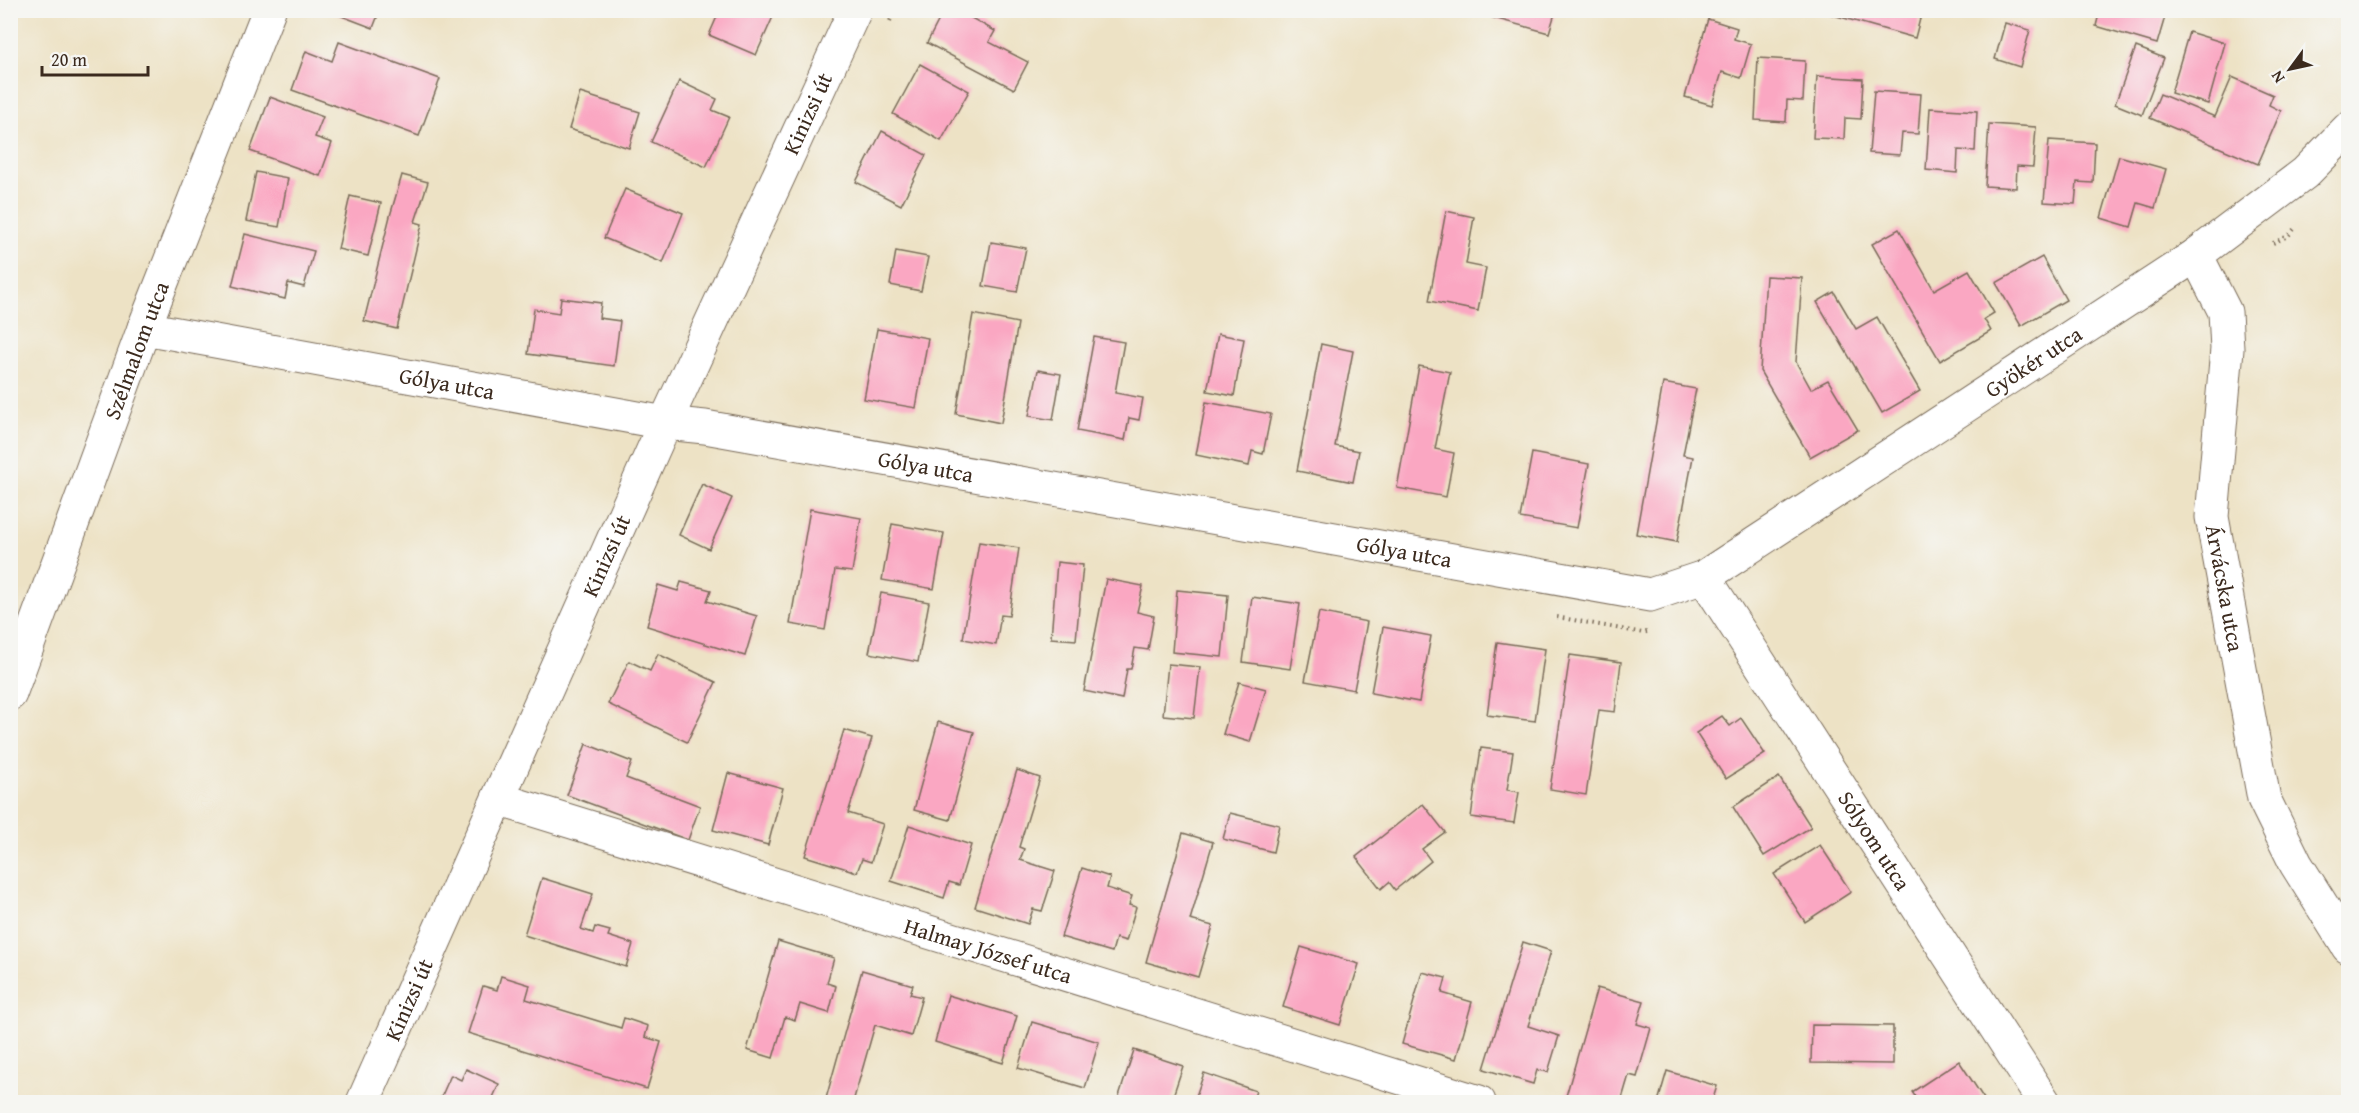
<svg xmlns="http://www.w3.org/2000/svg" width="2359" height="1113" font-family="'Gentium Book Plus',serif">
  <rect width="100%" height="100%" fill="#f6f6f2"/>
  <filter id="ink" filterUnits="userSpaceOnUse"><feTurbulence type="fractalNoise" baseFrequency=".0167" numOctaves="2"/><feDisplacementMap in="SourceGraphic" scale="12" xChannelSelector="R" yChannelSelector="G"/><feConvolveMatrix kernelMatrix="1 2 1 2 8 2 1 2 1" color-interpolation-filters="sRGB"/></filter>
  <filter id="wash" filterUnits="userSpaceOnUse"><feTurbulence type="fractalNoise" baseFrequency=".008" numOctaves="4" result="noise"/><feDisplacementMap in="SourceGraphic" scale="24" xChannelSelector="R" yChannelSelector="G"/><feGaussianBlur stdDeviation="1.35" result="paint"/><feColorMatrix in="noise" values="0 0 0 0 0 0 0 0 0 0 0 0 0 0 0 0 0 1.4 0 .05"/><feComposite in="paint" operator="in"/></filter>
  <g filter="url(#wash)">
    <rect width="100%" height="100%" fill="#ede2c5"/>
    <g id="blocks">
      <!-- building -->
      <g fill="#faa7c2">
        <polygon points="326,10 380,10 373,28"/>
        <polygon points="720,10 776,10 756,55 709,35"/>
        <polygon points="944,10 957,10 995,31 989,42 1028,62 1014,89 927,43"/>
        <polygon points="1492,10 1556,10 1549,33 1490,17"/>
        <polygon points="1905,10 1921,15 1915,38 1819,11"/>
        <polygon points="2100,10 2167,10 2157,44 2096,26"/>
        <polygon points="1708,19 1737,28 1734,39 1751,44 1741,78 1722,72 1712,105 1685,97"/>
        <polygon points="2005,23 2030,30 2020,67 1995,59"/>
        <polygon points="2189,32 2225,43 2208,104 2171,93"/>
        <polygon points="339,42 440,79 419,136 292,90 306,51 332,61"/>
        <polygon points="2136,47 2164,58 2142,115 2115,104"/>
        <polygon points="1758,58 1805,61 1803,101 1787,100 1786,122 1755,120"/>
        <polygon points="920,64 969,91 941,141 893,114"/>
        <polygon points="1817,76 1863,79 1861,119 1845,118 1844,139 1813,138"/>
        <polygon points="2232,77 2273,95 2269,105 2281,111 2258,164 2150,118 2160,94 2215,117"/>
        <polygon points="679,81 717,99 712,110 729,117 706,167 651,142"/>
        <polygon points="1874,91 1921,94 1918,134 1902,133 1900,155 1869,153"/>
        <polygon points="580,93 640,112 629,148 569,129"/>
        <polygon points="270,97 323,117 315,137 332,143 320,176 250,151"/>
        <polygon points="1930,108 1977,111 1975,151 1958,150 1957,173 1926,170"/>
        <polygon points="1989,124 2036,127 2033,167 2017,166 2016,188 1985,186"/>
        <polygon points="882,131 926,155 901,205 856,182"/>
        <polygon points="2049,140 2095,143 2093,183 2077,182 2075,204 2044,202"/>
        <polygon points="2119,156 2166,169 2155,208 2138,203 2131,227 2101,218"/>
        <polygon points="256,172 288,178 279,227 246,221"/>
        <polygon points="402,175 428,182 415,222 422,224 397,329 364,321 390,216"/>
        <polygon points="625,189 683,213 663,263 604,238"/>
        <polygon points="350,196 381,203 368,256 338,249"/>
        <polygon points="1446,211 1474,217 1466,264 1486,268 1478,311 1429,301"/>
        <polygon points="1899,229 1934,290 1969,270 1994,313 1984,319 1991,331 1940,361 1872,244"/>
        <polygon points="245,234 314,251 304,287 288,283 285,299 232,286"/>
        <polygon points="991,242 1026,248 1017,292 983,286"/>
        <polygon points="896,251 928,257 921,291 890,285"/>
        <polygon points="2042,257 2066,300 2021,326 1996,283"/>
        <polygon points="1766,276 1802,278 1796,362 1811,389 1828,380 1858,430 1810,457 1760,371"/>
        <polygon points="1834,292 1856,329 1877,317 1920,391 1882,413 1817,302"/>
        <polygon points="561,298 601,303 599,318 620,321 614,366 528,354 534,309 559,313"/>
        <polygon points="973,314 1018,323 1001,423 956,414"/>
        <polygon points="877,329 928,338 916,408 864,399"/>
        <polygon points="1218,334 1244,339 1234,396 1207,391"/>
        <polygon points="1094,337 1124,342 1115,393 1143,398 1139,420 1129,418 1125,440 1077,431"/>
        <polygon points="1321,344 1353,351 1335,446 1359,451 1353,482 1297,471"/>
        <polygon points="1419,366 1450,372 1435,449 1454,453 1446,497 1397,488"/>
        <polygon points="1038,370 1061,374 1053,420 1029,416"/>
        <polygon points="1663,383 1696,389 1683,455 1693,457 1677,542 1636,534"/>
        <polygon points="1206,402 1271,414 1263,454 1252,451 1249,466 1196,455"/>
        <polygon points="1532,453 1589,464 1577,528 1520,518"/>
        <polygon points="702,484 732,498 709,549 679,535"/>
        <polygon points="810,509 861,518 852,572 835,570 825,630 790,624"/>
        <polygon points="892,524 944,533 934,589 882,580"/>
        <polygon points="979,542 1019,548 1009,616 1001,615 996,645 963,639"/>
        <polygon points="1057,562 1083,565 1076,640 1051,638"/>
        <polygon points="1106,579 1143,586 1137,612 1154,616 1148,650 1135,648 1131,669 1127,669 1122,699 1084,691"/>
        <polygon points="681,582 711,590 707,601 757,616 745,656 647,626 658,585 678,591"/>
        <polygon points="1177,590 1228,595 1222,657 1172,652"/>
        <polygon points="881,593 929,602 918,662 869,653"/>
        <polygon points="1252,597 1300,604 1290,669 1243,662"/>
        <polygon points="1319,612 1367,622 1354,690 1305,681"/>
        <polygon points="1383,627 1431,636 1419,702 1371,693"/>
        <polygon points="1497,642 1545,649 1535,721 1487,715"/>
        <polygon points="658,654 716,682 687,742 608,704 629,661 650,671"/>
        <polygon points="1570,655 1621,662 1615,712 1599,710 1586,795 1550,789"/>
        <polygon points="1168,664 1200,667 1194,718 1163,715"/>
        <polygon points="1239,682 1266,689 1250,742 1223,734"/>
        <polygon points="1722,716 1730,726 1741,718 1765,754 1726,779 1696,733"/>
        <polygon points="938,722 974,732 950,820 914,810"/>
        <polygon points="844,730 872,738 848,813 883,824 871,862 862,859 857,872 805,856"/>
        <polygon points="586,744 632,762 626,778 700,806 688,840 567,795"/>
        <polygon points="1481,748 1513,752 1507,790 1519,792 1514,823 1471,817"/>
        <polygon points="1017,770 1040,778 1019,847 1024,849 1020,860 1055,871 1042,911 1033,909 1028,924 975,907"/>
        <polygon points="728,773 783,788 768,845 713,830"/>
        <polygon points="1779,777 1811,827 1764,856 1733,807"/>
        <polygon points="1423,804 1445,832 1422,849 1431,861 1395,890 1389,882 1381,889 1356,857"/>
        <polygon points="1230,813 1279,825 1273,852 1223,839"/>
        <polygon points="909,825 971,845 959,885 949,882 944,898 891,881"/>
        <polygon points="1183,833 1213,842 1190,920 1213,926 1198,977 1146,962"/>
        <polygon points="1820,845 1851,892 1805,922 1774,874"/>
        <polygon points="1082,868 1110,877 1107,888 1132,896 1129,905 1136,907 1126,941 1116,938 1112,952 1061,937"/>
        <polygon points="542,878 593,894 581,929 593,933 595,927 610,931 608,936 633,944 626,967 524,935"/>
        <polygon points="778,941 834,958 827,983 836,986 829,1013 800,1004 795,1020 785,1017 773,1058 747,1050"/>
        <polygon points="1523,942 1551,951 1528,1026 1559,1036 1548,1072 1537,1070 1533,1084 1484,1069"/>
        <polygon points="1301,947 1359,964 1340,1025 1283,1007"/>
        <polygon points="862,970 913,985 910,994 922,997 911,1036 875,1025 853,1102 825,1102"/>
        <polygon points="1422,972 1446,978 1442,993 1472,1002 1456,1059 1402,1044"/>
        <polygon points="501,976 530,985 526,999 621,1028 624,1018 648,1026 645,1037 661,1042 647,1089 468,1033 483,986 497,990"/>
        <polygon points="1597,988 1644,1001 1637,1024 1651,1028 1637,1077 1629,1075 1621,1102 1588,1102 1566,1096"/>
        <polygon points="948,995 1017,1016 1003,1063 935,1042"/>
        <polygon points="1032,1022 1099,1042 1085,1088 1018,1068"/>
        <polygon points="1812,1025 1893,1026 1893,1064 1811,1063"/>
        <polygon points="1134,1050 1183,1066 1171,1102 1128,1102 1118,1099"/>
        <polygon points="1959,1061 1986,1102 1919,1102 1912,1092"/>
        <polygon points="466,1069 499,1084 491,1102 439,1102 451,1075 461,1080"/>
        <polygon points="1667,1071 1717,1086 1712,1102 1658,1102"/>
        <polygon points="1204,1073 1256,1091 1252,1102 1194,1102"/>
      </g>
    </g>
  </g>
  <g filter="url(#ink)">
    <use href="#blocks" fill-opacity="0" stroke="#796a58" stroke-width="1.5"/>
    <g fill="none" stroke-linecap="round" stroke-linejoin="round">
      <!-- street casing -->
      <g stroke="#796a58" stroke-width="35">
        <g id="street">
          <path id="s1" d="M2196,255L2225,312L2227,349L2212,517L2264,799L2296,864L2348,947"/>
          <path id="s2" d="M144,328L665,423L705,427L1650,595L1704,577L2196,255L2305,173L2348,129"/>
          <path id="s3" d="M1704,577L2044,1102"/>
          <path id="s4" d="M10,694L144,328L269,10"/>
          <path id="s5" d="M498,799L1479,1102"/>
          <path id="s6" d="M363,1102L665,423L855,10"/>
        </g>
      </g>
      <!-- path -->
      <g stroke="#796a58" stroke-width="4" stroke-dasharray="1.5 4.5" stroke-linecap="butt">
        <polyline points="890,21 895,10"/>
        <polyline points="2273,243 2288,236 2296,227"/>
        <polyline points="1557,617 1643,633 1650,631"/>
      </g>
      <!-- street -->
      <use href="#street" stroke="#fff" stroke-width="33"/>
    </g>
  </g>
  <g text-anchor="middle" stroke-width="4.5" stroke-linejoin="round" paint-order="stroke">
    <!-- street labels -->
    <g font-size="22" fill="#3b2a1e" stroke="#f6f6f2">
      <text dy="8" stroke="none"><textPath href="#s6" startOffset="1084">Kinizsi út</textPath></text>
      <text dy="8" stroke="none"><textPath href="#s4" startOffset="366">Szélmalom utca</textPath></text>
      <text dy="8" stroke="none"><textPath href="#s2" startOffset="1980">Gyökér utca</textPath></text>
      <text dy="8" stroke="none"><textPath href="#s2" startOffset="308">Gólya utca</textPath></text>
      <text dy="8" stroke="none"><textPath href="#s2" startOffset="794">Gólya utca</textPath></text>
      <text dy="8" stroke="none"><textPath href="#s2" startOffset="1280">Gólya utca</textPath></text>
      <text dy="8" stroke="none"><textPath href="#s6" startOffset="598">Kinizsi út</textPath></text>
      <text dy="8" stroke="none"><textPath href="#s1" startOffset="342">Árvácska utca</textPath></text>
      <text dy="8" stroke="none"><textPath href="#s3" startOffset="314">Sólyom utca</textPath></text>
      <text dy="8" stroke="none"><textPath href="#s5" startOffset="513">Halmay József utca</textPath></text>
      <text dy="8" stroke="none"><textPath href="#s6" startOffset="112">Kinizsi út</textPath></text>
    </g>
  </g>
  <!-- margin -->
  <rect width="2359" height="1113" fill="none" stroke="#f6f6f2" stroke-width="36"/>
  <!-- north arrow -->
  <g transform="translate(2290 69) rotate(237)" stroke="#f6f6f2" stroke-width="4.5" paint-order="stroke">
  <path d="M0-4.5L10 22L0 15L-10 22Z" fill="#3b2a1e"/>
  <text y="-9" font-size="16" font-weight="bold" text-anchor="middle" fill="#3b2a1e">N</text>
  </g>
  <!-- scale -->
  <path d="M42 66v9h106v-9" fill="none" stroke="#3b2a1e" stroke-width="3"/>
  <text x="51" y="66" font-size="18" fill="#3b2a1e" stroke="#f6f6f2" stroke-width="4.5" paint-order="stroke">20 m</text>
</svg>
